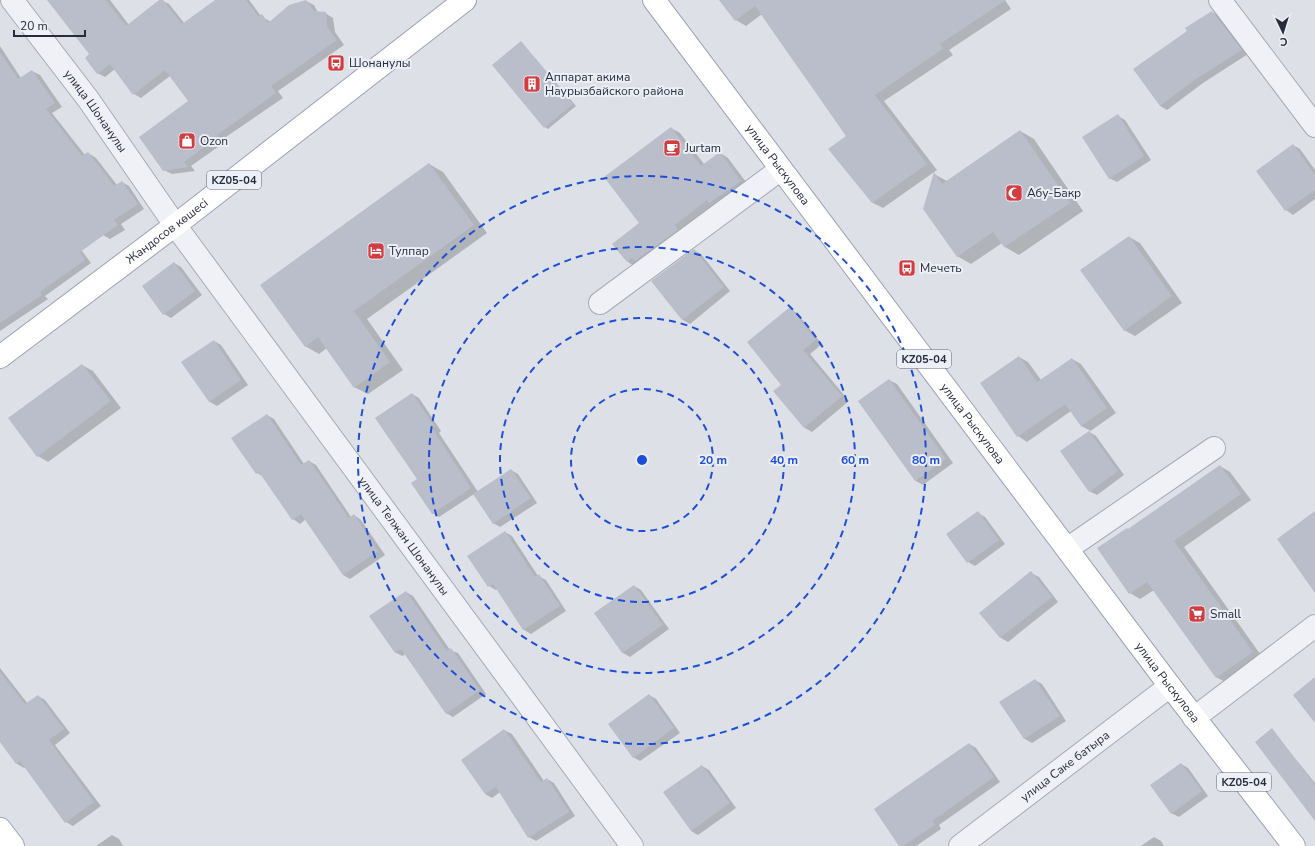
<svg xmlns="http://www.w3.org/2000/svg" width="1315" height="846" font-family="'Nunito Sans',sans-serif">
  <rect width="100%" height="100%" fill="#dde0e7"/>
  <!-- shadow -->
  <g fill="#0003">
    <polygon points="48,0 110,0 129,25 161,0 169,4 185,24 216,0 249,0 261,16 271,22 306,1 314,5 318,13 325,13 333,18 335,32 344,45 278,91 283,98 223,139 225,142 191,166 195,171 172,174 164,170 189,101 170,76 141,98 134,94 115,69 105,77 97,73 91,55"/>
    <polygon points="731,0 1005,0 1011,9 949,50 953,55 884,101 937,170 883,208 873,203 830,149 847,136 762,14 746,26 736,20 724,5"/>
    <polygon points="1212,12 1219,16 1248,54 1203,83 1167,110 1160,106 1189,31"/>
    <polygon points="521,42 576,106 548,129 545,127"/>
    <polygon points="0,46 21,78 32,71 40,75 62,107 52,113 85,155 88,153 96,158 117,185 122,182 129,186 144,209 121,224 125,230 110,239 103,235 0,260"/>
    <polygon points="1118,116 1125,120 1151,160 1117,182 1109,178"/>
    <polygon points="671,128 680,133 704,164 720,153 728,158 749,186 636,267 628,262"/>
    <polygon points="1020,131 1034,139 1083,211 1019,255 1005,247 1002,243 971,264 957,256 934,174 947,181"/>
    <polygon points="1293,145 1300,149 1315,170 1315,199 1293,215 1286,210"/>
    <polygon points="429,164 443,172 487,233 367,319 403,370 368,394 354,387 327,348 319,354 305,346"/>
    <polygon points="1129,237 1140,243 1182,303 1135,336 1124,330"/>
    <polygon points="79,247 91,263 45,296 48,299 0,331 0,293"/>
    <polygon points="694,250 701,254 730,291 690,324 683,320 652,281"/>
    <polygon points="174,263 181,267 202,295 171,318 164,314"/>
    <polygon points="790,309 797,313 822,344 810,354 849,401 812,432 805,428 775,392 783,385"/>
    <polygon points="214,341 221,345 248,385 217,406 210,402 183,362"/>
    <polygon points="1019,357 1028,362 1041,380 1072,359 1081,364 1116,413 1089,432 1096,436 1124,475 1097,495 1089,491 1061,451 1091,431 1081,426 1071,411 1027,442 1018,436 981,383"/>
    <polygon points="82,365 93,371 121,408 48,462 38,456"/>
    <polygon points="889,380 897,384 953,463 923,485 916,481 859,402"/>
    <polygon points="412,394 419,398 441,431 439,433 478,492 511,470 518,474 537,503 500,527 493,523 474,494 439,517 432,513 418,479"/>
    <polygon points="267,415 274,419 304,464 309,461 316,465 351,517 354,515 361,520 385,555 350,579 343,575 306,519 300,524 293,519 264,477 257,473"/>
    <polygon points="1220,466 1230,472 1251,500 1184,547 1263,658 1227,683 1216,677 1154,590 1140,599 1130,593 1129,530"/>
    <polygon points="978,513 985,517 1005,544 975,566 968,562"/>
    <polygon points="505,532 512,536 538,576 546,580 566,611 531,634 524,630 497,589 496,590 489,586"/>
    <polygon points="1031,573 1039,577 1058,602 1008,642 1001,638 981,613"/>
    <polygon points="634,586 641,590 669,629 630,657 623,653 595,613"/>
    <polygon points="406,592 413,596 450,650 458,653 486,694 453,717 446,713 406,654 402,656 395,652"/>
    <polygon points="0,668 28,704 38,696 45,700 70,733 55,745 101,806 73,826 66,822 25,767 24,768 17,764 0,741"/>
    <polygon points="1035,680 1042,684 1066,721 1032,743 1025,739 1001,702"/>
    <polygon points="649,695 656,699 680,733 640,761 633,757"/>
    <polygon points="504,730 512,734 544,781 547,779 554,783 575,816 536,841 529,837 500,792 492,798 485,794"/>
    <polygon points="1272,730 1315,783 1315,820"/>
    <polygon points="969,744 976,748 1000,782 939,825 941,829 916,846 901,846"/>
    <polygon points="1181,764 1188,768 1208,796 1179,817 1171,813"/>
    <polygon points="702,766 709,770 736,808 698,835 691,831"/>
    <polygon points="112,835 119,839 123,846 96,846"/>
    <polygon points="1154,837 1161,841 1164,846 1141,846"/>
  </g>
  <!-- building -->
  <g fill="#babeca">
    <polygon points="47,0 106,0 126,26 159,0 163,0 182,24 215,0 246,0 258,16 262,14 268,23 289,5 306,0 314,11 326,12 327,27 337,40 271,86 276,93 217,135 218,137 184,162 188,167 163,171 139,137 188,101 165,70 133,95 110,64 97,74 85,58 89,54"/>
    <polygon points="719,0 1006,0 940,44 943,49 875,95 927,164 872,203 828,149 846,136 755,6 735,21"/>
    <polygon points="1212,11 1242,50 1196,79 1160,106 1133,69 1187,31 1185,28"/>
    <polygon points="521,41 573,104 544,128 492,65"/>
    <polygon points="0,52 18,79 32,70 55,103 46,109 82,156 88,152 114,186 122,181 138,204 114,220 118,225 80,252 85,260 40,292 42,295 0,323"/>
    <polygon points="1118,114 1144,156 1109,179 1082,137"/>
    <polygon points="671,127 701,166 720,152 741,181 709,203 707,200 675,225 678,230 635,261 632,258 627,262 612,244 639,223 604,177"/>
    <polygon points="1020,130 1070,203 1004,247 993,232 957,257 923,209 934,172 942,184"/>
    <polygon points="1293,144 1315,175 1315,190 1285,211 1256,171"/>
    <polygon points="429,163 474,225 354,311 390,362 354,388 318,337 305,347 260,285"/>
    <polygon points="1129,236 1172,296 1124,331 1080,270"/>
    <polygon points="694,249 724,287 682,320 651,281"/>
    <polygon points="174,262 195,291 163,315 142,286"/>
    <polygon points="790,307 816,340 803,350 842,396 804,428 773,391 781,385 747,342"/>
    <polygon points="214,340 241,380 209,402 181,362"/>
    <polygon points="1019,356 1037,382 1072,358 1107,408 1081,426 1065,404 1017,437 980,383"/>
    <polygon points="82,364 111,401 37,457 8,418"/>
    <polygon points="889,379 946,459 915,481 858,401"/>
    <polygon points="412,393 435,427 432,428 471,488 432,514 411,483 417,479 375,418"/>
    <polygon points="267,414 301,465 309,460 349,518 354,514 378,551 343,575 301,514 292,520 259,472 256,474 231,438"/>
    <polygon points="1089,431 1118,471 1089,492 1060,451"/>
    <polygon points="1220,465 1241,494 1174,541 1253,652 1216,678 1147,582 1129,594 1097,548 1127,528 1128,529"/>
    <polygon points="511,469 531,498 493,524 473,494"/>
    <polygon points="978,511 999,540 967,563 946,534"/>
    <polygon points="1315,511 1315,593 1277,539"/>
    <polygon points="505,531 535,577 539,574 560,606 523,630 493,584 488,587 467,556"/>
    <polygon points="1031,571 1052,597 1000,638 979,613"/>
    <polygon points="634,585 663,625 622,653 594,613"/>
    <polygon points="406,591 447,651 451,648 480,690 446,714 401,649 395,653 369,616"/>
    <polygon points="0,672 25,704 38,695 64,729 49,740 94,802 65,823 20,761 16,764 0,742"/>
    <polygon points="1315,677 1315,723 1293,695"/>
    <polygon points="1035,679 1060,716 1024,739 999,702"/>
    <polygon points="649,694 674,728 633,758 608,724"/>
    <polygon points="1272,728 1315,785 1315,821 1255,742"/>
    <polygon points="504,729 541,782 547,778 569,812 528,838 496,787 485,794 461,760"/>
    <polygon points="969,743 994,777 932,821 935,825 903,846 899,846 874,809"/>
    <polygon points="1181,763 1202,791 1171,814 1150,785"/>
    <polygon points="702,765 730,803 691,831 663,792"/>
  </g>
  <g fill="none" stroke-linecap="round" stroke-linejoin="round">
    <!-- minor casing -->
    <g stroke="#a6aab4" stroke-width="24">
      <g id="minor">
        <path id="s1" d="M12,0L88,99L175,225L632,846"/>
        <polyline points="1220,0 1315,126"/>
        <polyline points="600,303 781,169"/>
        <polyline points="1067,549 1214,448"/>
        <polyline points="1194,718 1315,626"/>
        <path id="s2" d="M960,846L1170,686"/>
      </g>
    </g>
    <!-- major casing -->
    <g stroke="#9ca2b3" stroke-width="24">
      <g id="major">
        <path id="s3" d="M654,0L1170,686L1294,846"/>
        <path id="s4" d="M0,357L182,220L465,0"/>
        <polyline points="0,829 13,846"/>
      </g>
    </g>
    <!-- minor -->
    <use href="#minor" stroke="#f0f1f6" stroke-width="22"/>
    <!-- major -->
    <use href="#major" stroke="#fff" stroke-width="22"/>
  </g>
  <!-- distance rings -->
  <g fill="none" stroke="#1d4ed8" stroke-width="2" stroke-dasharray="7 5">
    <circle cx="642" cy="460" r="71"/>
    <circle cx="642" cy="460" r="142"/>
    <circle cx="642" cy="460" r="213"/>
    <circle cx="642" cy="460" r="284"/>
  </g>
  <!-- icons -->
  <defs>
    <g id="bus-square" transform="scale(0.9)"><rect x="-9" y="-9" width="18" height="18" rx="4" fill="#d13d41" stroke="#eceff5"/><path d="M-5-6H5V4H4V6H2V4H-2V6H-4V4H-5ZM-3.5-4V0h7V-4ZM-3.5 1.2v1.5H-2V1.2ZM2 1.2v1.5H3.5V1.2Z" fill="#fff"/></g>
    <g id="building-square" transform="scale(0.9)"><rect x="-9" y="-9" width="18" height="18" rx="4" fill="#d13d41" stroke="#eceff5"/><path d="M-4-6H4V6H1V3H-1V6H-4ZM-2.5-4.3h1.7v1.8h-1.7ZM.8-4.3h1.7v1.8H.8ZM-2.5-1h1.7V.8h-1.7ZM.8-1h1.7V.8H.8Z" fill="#fff"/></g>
    <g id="shop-square" transform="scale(0.9)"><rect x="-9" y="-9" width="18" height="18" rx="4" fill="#d13d41" stroke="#eceff5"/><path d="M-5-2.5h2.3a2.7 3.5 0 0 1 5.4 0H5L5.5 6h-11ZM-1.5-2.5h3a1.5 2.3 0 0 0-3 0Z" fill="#fff"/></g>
    <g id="cafe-square" transform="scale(0.9)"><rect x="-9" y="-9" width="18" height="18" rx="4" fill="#d13d41" stroke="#eceff5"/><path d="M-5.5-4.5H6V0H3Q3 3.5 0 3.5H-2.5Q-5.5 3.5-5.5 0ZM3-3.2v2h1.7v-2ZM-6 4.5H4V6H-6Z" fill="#fff"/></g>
    <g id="mosque-square" transform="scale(0.9)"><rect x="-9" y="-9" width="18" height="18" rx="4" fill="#d13d41" stroke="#eceff5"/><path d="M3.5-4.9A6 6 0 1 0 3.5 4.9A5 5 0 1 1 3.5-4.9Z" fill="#fff"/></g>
    <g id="hotel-square" transform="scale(0.9)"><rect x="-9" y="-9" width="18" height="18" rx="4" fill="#d13d41" stroke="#eceff5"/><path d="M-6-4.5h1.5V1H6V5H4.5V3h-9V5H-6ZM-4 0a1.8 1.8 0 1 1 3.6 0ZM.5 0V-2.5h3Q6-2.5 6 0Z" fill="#fff"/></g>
    <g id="supermarket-square" transform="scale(0.9)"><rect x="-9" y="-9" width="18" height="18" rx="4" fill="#d13d41" stroke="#eceff5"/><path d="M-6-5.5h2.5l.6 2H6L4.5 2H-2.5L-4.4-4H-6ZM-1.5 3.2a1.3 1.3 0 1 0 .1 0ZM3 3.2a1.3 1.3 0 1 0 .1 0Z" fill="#fff"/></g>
  </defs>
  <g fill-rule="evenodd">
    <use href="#bus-square" x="336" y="63"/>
    <use href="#building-square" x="532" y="84"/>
    <use href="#shop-square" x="187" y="141"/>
    <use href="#cafe-square" x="672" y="148"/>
    <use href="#mosque-square" x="1014" y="193"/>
    <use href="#hotel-square" x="376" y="251"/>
    <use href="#bus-square" x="907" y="268"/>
    <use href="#supermarket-square" x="1197" y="614"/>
  </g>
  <g text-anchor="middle" stroke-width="4" stroke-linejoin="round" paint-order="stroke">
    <!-- shield labels -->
    <g fill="#eceff5" stroke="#616675" stroke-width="1">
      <rect x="207" y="171" width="54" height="18" rx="3"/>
      <rect x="897" y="350" width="54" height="18" rx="3"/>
      <rect x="1217" y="773" width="54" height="18" rx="3"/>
    </g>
    <g font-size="11" font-weight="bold" fill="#262c3e">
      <text x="234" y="184">KZ05-04</text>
      <text x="924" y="363">KZ05-04</text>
      <text x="1244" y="786">KZ05-04</text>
    </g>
    <!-- poi labels -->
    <g font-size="12" fill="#262c3e" stroke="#eceff5" text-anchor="start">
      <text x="349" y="67">Шонанулы</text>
      <text x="545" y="81">Аппарат акима<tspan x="545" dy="14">Наурызбайского района</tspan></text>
      <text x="200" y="145">Ozon</text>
      <text x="685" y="152">Jurtam</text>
      <text x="1027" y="197">Абу-Бакр</text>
      <text x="389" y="255">Тулпар</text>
      <text x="920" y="272">Мечеть</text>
      <text x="1210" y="618">Small</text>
    </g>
    <!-- street labels -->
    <g font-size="12" fill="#262c3e" stroke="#eceff5">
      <text dy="4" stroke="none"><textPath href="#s1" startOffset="139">улица Шонанулы</textPath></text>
      <text dy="4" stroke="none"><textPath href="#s3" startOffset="206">улица Рыскулова</textPath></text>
      <text dy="4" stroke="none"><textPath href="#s4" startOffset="209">Жандосов көшесі</textPath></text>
      <text dy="4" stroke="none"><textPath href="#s3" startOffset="530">улица Рыскулова</textPath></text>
      <text dy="4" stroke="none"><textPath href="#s1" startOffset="664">улица Телжан Шонанулы</textPath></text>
      <text dy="4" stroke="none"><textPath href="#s3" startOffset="854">улица Рыскулова</textPath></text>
      <text dy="4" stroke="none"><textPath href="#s2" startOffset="132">улица Саке батыра</textPath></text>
    </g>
  </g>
  <circle cx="642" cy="460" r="6" fill="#1d4ed8" stroke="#eceff5" stroke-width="2"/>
  <g font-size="12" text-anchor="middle" font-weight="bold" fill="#1d4ed8" stroke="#eceff5" stroke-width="4" stroke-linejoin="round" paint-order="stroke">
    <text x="713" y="464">20 m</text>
    <text x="784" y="464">40 m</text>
    <text x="855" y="464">60 m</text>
    <text x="926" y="464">80 m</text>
  </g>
  <!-- north arrow -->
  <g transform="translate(1283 32) rotate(176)" stroke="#eceff5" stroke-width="3" paint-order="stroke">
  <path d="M0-3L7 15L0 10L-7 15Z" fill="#262c3e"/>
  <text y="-6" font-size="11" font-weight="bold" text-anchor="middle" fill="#262c3e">С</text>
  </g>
  <!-- scale -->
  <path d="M14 30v6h71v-6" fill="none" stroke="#262c3e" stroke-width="2"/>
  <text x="20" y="30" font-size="12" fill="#262c3e" stroke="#eceff5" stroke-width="3" paint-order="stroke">20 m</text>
</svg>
